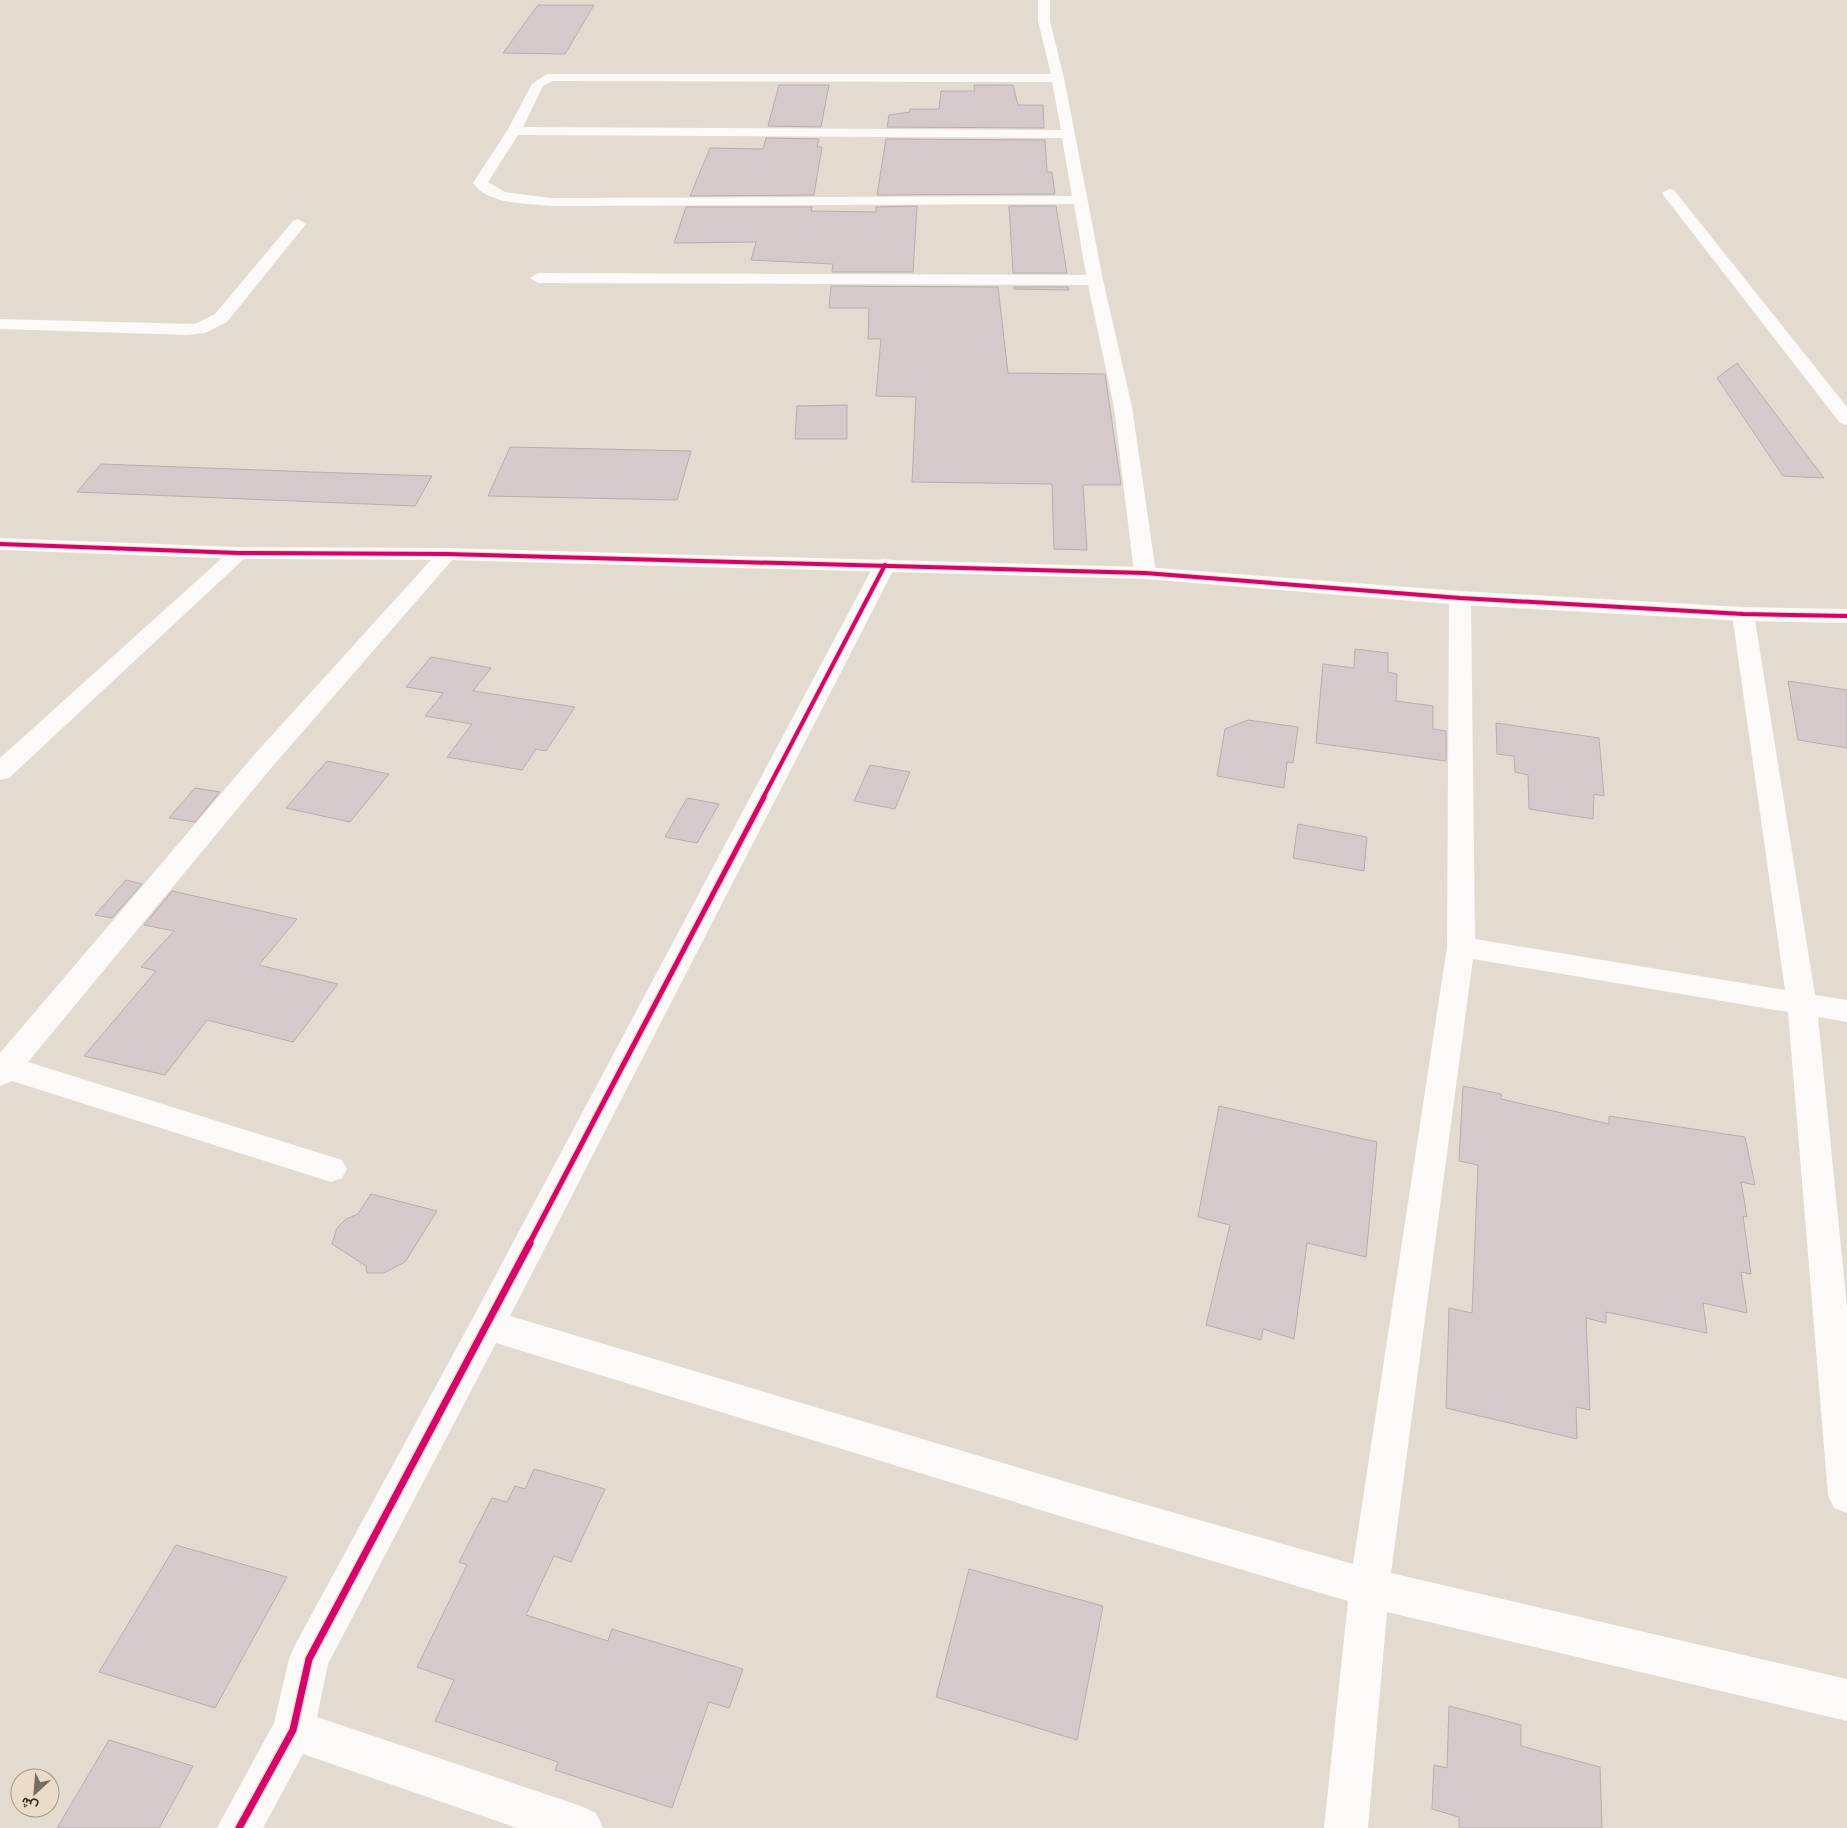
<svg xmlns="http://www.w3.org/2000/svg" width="1847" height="1828" font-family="'Exo 2',Vazirmatn,sans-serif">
  <rect width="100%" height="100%" fill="#e3dbd0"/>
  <!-- building -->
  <g fill="#d6c9cc" stroke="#b6aead">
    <polygon points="538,5 594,5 565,54 503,53"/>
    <polygon points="779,85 829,85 821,127 768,126"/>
    <polygon points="974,85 1013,85 1018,105 1043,105 1044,128 887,127 889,115 910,112 910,109 939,109 941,91 975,91"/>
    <polygon points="766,138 819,139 817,147 822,147 814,195 690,196 710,148 763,149"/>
    <polygon points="886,139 1045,140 1047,172 1052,172 1055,194 877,195"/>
    <polygon points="917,206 913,272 832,272 833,264 751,260 756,242 674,243 686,207 812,207 811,211 876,212 876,207"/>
    <polygon points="1009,206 1056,206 1067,273 1013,273"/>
    <polygon points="831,286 998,287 1008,373 1105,374 1121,485 1083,485 1087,550 1054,549 1052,484 912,482 916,397 876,396 881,339 868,339 869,308 829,308"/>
    <polygon points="1014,287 1068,287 1069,290 1014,289"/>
    <polygon points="1737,363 1824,478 1783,476 1717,378"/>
    <polygon points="847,405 847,439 795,439 797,406"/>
    <polygon points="510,447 691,451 677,500 488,496"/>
    <polygon points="101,464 312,472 432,476 415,506 77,492"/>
    <polygon points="1355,649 1388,653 1388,672 1397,674 1396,701 1433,706 1433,729 1446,731 1446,761 1316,743 1323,664 1354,668"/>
    <polygon points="431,657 491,668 473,691 575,707 546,751 536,749 522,770 447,757 472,724 425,716 443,693 406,687"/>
    <polygon points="1788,681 1847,690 1847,748 1798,740"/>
    <polygon points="1248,720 1298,727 1293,763 1287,762 1284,788 1217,776 1225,729"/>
    <polygon points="1496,723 1599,738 1604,796 1594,794 1593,819 1529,809 1528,775 1515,772 1514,756 1497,754"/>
    <polygon points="327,761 389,774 350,822 286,808"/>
    <polygon points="870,765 910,772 895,809 854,801"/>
    <polygon points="195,788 220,792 195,822 169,818"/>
    <polygon points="687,798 719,804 697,843 665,837"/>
    <polygon points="1298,824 1367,837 1364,871 1293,858"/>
    <polygon points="126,880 142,884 112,918 95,915"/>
    <polygon points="172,891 297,919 259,965 338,984 293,1042 207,1020 165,1075 84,1056 156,971 141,967 174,931 144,925"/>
    <polygon points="1463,1086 1501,1094 1501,1099 1609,1124 1609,1116 1745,1137 1755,1185 1741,1182 1747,1217 1743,1216 1751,1274 1741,1272 1747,1313 1703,1303 1707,1333 1606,1312 1606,1323 1586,1318 1590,1410 1576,1407 1577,1439 1446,1408 1449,1308 1472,1313 1478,1165 1459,1161"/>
    <polygon points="1219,1106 1377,1142 1366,1257 1307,1243 1294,1339 1263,1329 1261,1340 1206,1325 1230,1225 1198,1217"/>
    <polygon points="371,1194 437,1211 405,1262 384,1273 367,1273 366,1266 332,1244 337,1228 346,1219 358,1214"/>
    <polygon points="534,1469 605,1489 571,1562 554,1556 526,1615 608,1641 612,1629 743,1669 729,1708 709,1702 672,1808 555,1770 558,1762 435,1721 454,1680 417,1667 467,1565 459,1562 492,1498 507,1502 515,1486 525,1489"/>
    <polygon points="176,1545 287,1577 215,1708 99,1672"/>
    <polygon points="969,1569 1103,1606 1077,1740 936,1697"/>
    <polygon points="1449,1706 1521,1725 1521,1746 1600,1767 1602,1828 1459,1828 1459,1817 1432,1809 1434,1765 1447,1768"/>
    <polygon points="109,1740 193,1766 159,1828 57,1828"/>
  </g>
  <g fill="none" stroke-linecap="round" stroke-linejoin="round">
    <!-- street -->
    <g fill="#fbfaf8" fill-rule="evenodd">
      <path d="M1038,0H1050V21L1064,78L1103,280L1132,407L1156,573L1153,578L1145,579L1137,578L1134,573L1114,407L1088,285L538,283L530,278L538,273L1086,275L1074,204L550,206C526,203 488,205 473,183L507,131L532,84L547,74H1051L1038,21ZM553,81L1052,82L1061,130L523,127L543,86ZM518,135L1062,138L1072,196L550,198L505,192L488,182Z"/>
      <polygon points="1669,189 1674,190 1847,407 1847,425 1840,423 1664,196 1662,193"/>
      <polygon points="298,219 306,224 227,322 205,333 187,335 0,329 0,319 195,324 215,314 293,221"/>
      <polygon points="239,547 246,549 250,553 246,557 9,778 0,780 0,758 232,549"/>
      <polygon points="447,548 454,550 458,554 454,558 272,767 28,1062 342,1160 347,1169 342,1178 331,1182 12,1081 0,1086 0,1053 254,755 440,550"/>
      <polygon points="885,559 893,560 896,565 510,1316 1070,1483 1353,1564 1447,947 1449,598 1452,593 1460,591 1468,593 1471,598 1475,939 1785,990 1732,614 1735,609 1743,607 1751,609 1754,614 1815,995 1847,1000 1847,1022 1818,1017 1847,1307 1847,1513 1834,1508 1828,1495 1788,1012 1473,959 1391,1573 1847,1679 1847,1721 1387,1612 1368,1828 1324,1828 1348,1601 1070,1519 496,1343 328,1664 317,1717 581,1806 596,1813 603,1828 517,1828 303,1754 263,1828 217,1828 274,1723 289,1659 295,1645 475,1314 874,565 877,560"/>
    </g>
    <!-- secondary -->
    <polygon fill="#fbfaf8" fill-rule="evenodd" points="0,538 239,547 447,548 1145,567 1460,591 1743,607 1847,609 1847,623 1743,621 1460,605 1145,579 447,560 239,559 0,550"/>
    <!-- cycleway-far2 casing -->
    <g stroke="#ebdcc8" stroke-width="6">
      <g id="cycleway-far2">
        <polyline points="0,544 239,553 447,554 1145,573 1460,598 1743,614 1847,616"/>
        <polyline points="763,798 885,565"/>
      </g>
    </g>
    <!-- cycleway-far1 casing -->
    <g stroke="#ebdcc8" stroke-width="8">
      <polyline id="cycleway-far1" points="529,1244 764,797"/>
    </g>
    <!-- cycleway casing -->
    <g stroke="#ebdcc8" stroke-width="10">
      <polyline id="cycleway" points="239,1828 293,1730 309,1659 530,1243"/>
    </g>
    <!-- cycleway-far2 -->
    <use href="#cycleway-far2" stroke="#d6006c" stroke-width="4"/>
    <!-- cycleway-far1 -->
    <use href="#cycleway-far1" stroke="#d6006c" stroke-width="5"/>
    <!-- cycleway -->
    <use href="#cycleway" stroke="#d6006c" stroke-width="7"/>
  </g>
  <!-- north arrow -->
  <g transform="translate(35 1793) rotate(206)"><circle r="24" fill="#ebdcc8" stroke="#a39889"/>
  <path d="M0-4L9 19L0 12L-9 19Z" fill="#746d64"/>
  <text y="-8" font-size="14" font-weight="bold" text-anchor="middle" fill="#38322a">ش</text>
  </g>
</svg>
